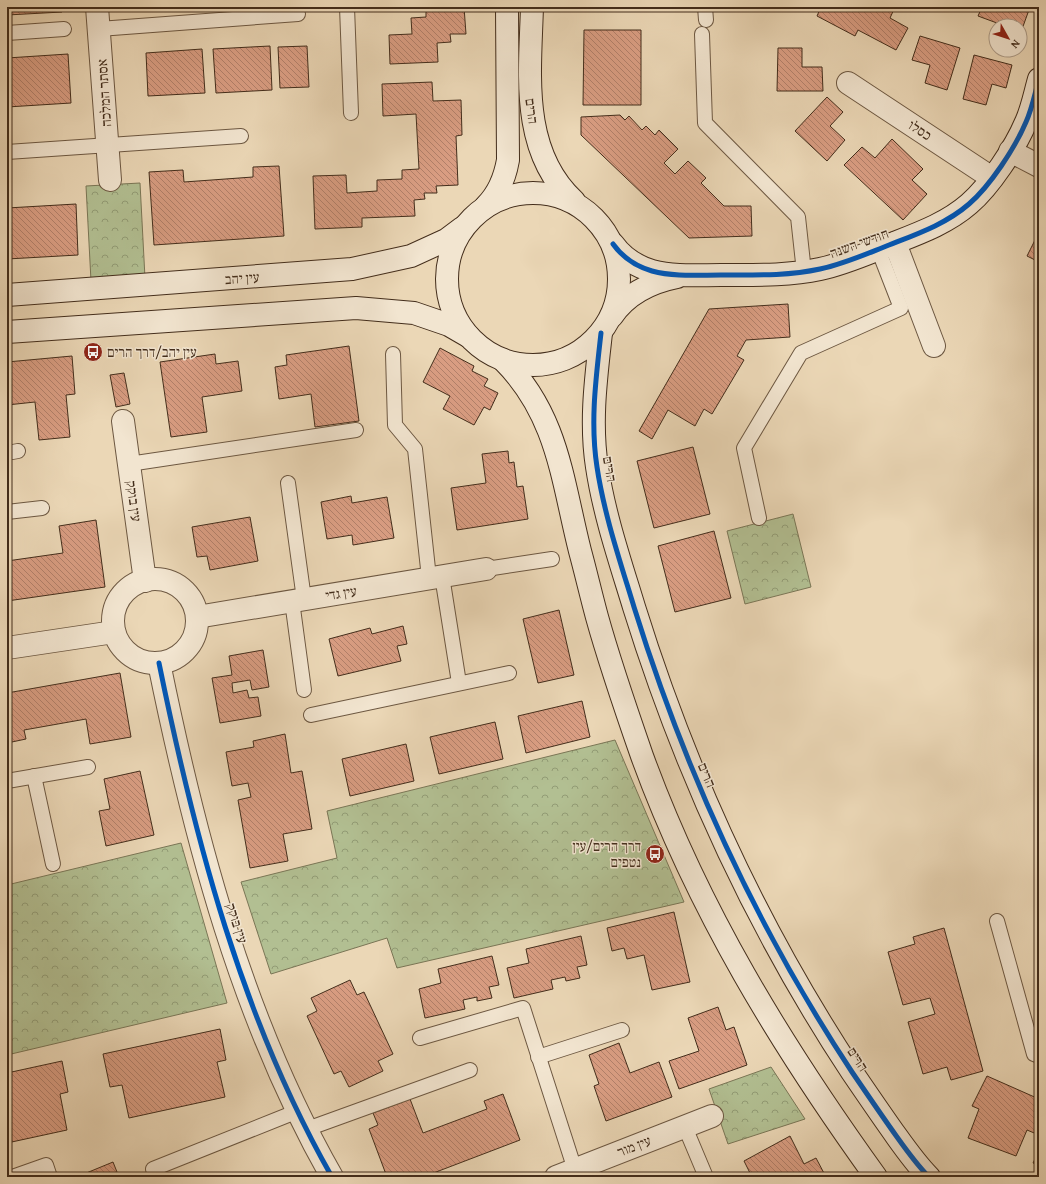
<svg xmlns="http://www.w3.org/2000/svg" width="1046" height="1184" font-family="'Gentium Book Plus','Frank Ruhl Libre',serif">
  <defs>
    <pattern id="park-crowns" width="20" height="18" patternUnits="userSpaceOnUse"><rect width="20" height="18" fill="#b2bf92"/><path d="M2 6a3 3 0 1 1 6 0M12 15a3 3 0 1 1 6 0" fill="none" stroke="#929c76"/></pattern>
    <pattern id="building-back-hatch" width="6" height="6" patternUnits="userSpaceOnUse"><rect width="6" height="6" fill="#d99d82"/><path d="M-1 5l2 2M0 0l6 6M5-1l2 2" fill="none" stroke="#b2806a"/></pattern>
  </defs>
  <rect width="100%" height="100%" fill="#ebd7b6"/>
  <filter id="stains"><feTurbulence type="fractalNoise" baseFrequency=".005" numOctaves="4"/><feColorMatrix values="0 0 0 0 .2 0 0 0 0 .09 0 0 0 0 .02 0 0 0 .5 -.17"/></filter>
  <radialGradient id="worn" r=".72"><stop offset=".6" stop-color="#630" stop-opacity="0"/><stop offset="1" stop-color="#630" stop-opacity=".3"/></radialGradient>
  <!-- park -->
  <g fill="url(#park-crowns)" stroke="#7a7656">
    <polygon points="140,183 145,278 91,281 86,186"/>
    <polygon points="793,514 811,587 745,604 727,531"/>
    <polygon points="615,740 684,902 397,968 387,938 271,974 241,882 337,858 327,811"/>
    <polygon points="181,843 227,1003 7,1055 7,885"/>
    <polygon points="771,1067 805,1119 728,1144 709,1089"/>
  </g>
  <!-- building -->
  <g fill="url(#building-back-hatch)" stroke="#432d1b">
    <polygon points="7,7 62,7 62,12 7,15"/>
    <polygon points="426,7 464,7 466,34 450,34 451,42 437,43 438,62 390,64 389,35 412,34 411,18 426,17"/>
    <polygon points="626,7 669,7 669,8"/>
    <polygon points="821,7 895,7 890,18 908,28 896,50 858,30 855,36 817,16"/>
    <polygon points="982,7 1030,7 1021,32 1020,26 1005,26 978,16"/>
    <polygon points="584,30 641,30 641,105 583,105"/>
    <polygon points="920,36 960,48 947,90 925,83 930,65 912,60"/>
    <polygon points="270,46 272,90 216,93 213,49"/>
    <polygon points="307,46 309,87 280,88 278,47"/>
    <polygon points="778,48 802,48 802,67 822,67 823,91 777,91"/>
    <polygon points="202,49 205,93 148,96 146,53"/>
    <polygon points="68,54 71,103 7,107 7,58"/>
    <polygon points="974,55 1012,65 1006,88 992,84 986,105 963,99"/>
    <polygon points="432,82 433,101 461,100 462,135 456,136 458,185 436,186 437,193 424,193 425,199 414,200 415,216 362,218 362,227 315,229 313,176 346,175 347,193 377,191 377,180 402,179 402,170 419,169 416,114 383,116 382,84"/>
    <polygon points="827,97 843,112 830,126 845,140 827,161 795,131"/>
    <polygon points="620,115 625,120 629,116 642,130 646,126 655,135 659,130 678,149 664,163 675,174 688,161 706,178 701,183 724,206 751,206 752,236 689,238 581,135 581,117"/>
    <polygon points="892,139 923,169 912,180 927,194 903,220 844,165 862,147 875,158"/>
    <polygon points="279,166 284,236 154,245 149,172 183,170 184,182 253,177 253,167"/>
    <polygon points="76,204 78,255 7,259 7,208"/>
    <polygon points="1039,232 1039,262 1027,256"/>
    <polygon points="788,304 790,337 746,340 737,356 744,360 712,414 704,409 695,426 668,410 652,439 639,431 709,309"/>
    <polygon points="349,346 359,421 315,427 311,394 279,399 275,367 287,365 286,355"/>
    <polygon points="440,348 474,366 472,371 488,379 484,386 498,393 490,410 484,407 474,425 443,409 450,396 423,382"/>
    <polygon points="215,354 216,364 238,361 242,391 202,397 207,432 171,437 160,362"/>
    <polygon points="72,356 75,394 66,395 70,437 39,440 35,402 7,405 7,362"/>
    <polygon points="124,373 130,404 116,407 110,375"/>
    <polygon points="693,447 710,514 654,528 637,461"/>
    <polygon points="508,451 509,463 514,462 517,487 523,486 528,519 457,530 451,488 486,483 482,454"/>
    <polygon points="351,496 352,503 387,497 394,538 353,545 352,535 327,539 321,502"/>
    <polygon points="250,517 258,561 210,570 207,556 197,557 192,527"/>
    <polygon points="96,520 105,587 7,601 7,561 63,553 59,526"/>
    <polygon points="714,531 731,598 675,612 658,546"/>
    <polygon points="559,610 574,675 538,683 523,619"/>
    <polygon points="403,626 407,644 397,646 401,661 338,676 329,639 370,628 372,634"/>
    <polygon points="263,650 269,687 252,690 250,680 232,683 233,693 247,690 249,698 258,697 261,716 220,723 212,678 232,675 229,656"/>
    <polygon points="120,673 131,737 90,744 86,719 24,730 26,739 7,743 7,693"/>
    <polygon points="582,701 590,737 526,753 518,716"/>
    <polygon points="495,722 503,759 439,774 430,737"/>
    <polygon points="285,734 291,773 302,771 312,829 283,834 288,861 250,868 238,800 251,797 248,783 232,786 226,752 254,747 253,741"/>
    <polygon points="406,744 414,781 350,796 342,759"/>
    <polygon points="140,771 154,835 106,846 99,811 110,809 104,779"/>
    <polygon points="674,912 690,982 652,990 644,955 627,959 624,948 612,951 607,928"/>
    <polygon points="944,928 983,1071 951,1080 947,1067 923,1074 908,1022 935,1014 930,998 903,1005 888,952 915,944 913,937"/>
    <polygon points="581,936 587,965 577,967 580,978 566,981 565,977 551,980 553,989 514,998 507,968 529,963 526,949"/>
    <polygon points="492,956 499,985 489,987 492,998 477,1001 477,997 463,1000 465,1009 425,1018 419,989 441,983 438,969"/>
    <polygon points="350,980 357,995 364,992 393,1054 378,1061 383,1071 349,1087 341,1071 334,1074 307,1016 317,1011 311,998"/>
    <polygon points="718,1007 726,1030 734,1027 747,1065 679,1089 669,1061 699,1051 688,1018"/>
    <polygon points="220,1029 226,1060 217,1062 225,1097 129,1118 122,1085 110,1087 103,1054"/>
    <polygon points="619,1043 630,1073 659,1062 672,1097 606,1121 594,1086 599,1084 589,1055"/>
    <polygon points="62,1061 68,1092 60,1094 67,1130 7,1143 7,1073"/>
    <polygon points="987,1076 1039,1099 1039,1135 1027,1130 1016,1156 968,1138 979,1109 972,1106"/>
    <polygon points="503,1094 520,1140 423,1177 387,1177 369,1129 378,1125 373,1113 410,1099 423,1133 487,1109 484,1101"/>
    <polygon points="790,1136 804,1164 816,1158 826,1177 752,1177 744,1161"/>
    <polygon points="1039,1151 1039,1165 1033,1163"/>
    <polygon points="113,1162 119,1177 80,1177 79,1176"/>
  </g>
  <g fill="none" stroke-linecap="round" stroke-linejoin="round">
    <!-- lane casing -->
    <g stroke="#6d5842" stroke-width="16">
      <g id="lane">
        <polyline points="347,7 351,113"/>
        <polyline points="705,7 706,20"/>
        <polyline points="99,29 298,14"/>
        <polyline points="7,33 64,29"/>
        <polyline points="702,34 705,123 798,217 804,272"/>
        <polyline points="7,152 241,136"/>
        <polyline points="393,354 395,425 415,449 429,578"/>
        <polyline points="7,453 18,451"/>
        <polyline points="129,464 356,430"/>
        <polyline points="288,483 304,599"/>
        <polyline points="7,512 42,508"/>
        <polyline points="759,518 744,448 801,353 901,308 878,249"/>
        <polyline points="486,569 552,559"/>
        <polyline points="442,576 459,683"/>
        <polyline points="292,601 304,690"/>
        <polyline points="311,715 509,673"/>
        <polyline points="34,776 53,864"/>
        <polyline points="7,781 88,767"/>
        <polyline points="997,921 1034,1054 1039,1056"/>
        <polyline points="420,1038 523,1008 575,1170"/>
        <polyline points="538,1057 622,1030"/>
        <polyline points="685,1127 706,1177"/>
        <polyline points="307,1129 470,1070"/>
        <polyline points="12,1177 46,1165 50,1177"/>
        <polyline points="156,1177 153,1169 298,1111"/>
      </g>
    </g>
    <!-- street casing -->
    <g stroke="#6d5842" stroke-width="24">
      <g id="street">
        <polyline points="97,7 110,180"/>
        <polyline points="848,83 992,178"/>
        <polyline points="1010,151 1039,166"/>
        <polyline points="895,243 934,346"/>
        <polyline points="123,421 145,581"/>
        <circle cx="155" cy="621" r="42"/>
        <polyline points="197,617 486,569"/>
        <polyline points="7,648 114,632"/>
        <path d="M159,663C195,840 242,1019 332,1177"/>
        <polyline points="556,1177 712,1116"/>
      </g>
    </g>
    <!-- secondary casing -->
    <g stroke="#432d1b" stroke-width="24">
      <g id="secondary">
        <path d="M532,7C530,74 520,151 574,201"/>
        <circle cx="533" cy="279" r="86"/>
        <path d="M486,206C499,193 505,177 508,160L507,7"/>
        <path d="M613,244C623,258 635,266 652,271C674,277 698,275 721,275C754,275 788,276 820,269C844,264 866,254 889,245C917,234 946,224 969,204C990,186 1015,148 1026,122C1032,109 1035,93 1039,79"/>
        <polyline points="7,295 352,269 411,256 446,240 462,228"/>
        <path d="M612,316C627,294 652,282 677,277"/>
        <polyline points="7,332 356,308 414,313 449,325 468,336"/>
        <path d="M601,333C596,378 590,422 597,467C604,514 620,561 634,607C685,771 757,928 852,1072C867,1094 882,1116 897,1137C907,1151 917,1165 929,1177"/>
        <path d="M503,360C558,415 562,480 580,551C586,573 591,595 597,617C610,664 626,710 642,756C698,910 781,1045 876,1177"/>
      </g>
    </g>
    <!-- lane -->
    <use href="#lane" stroke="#f2e5d0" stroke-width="14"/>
    <!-- street -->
    <use href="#street" stroke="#f2e5d0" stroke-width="22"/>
    <!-- secondary -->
    <use href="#secondary" stroke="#f2e5d0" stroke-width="22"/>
    <!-- cycleway casing -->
    <g stroke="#f2e5d0" stroke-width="8">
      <g id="cycleway">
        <path d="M613,244C623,258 635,266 652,271C674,277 698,275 721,275C754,275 788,276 820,269C844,264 866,254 889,245C917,234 946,224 969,204C990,186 1015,148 1026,122C1032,109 1035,93 1039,79"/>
        <path d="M601,333C596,378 590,422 597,467C604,514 620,561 634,607C685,771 757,928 852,1072C867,1094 882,1116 897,1137C907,1151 917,1165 929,1177"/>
        <path d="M159,663C195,840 242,1019 332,1177"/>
      </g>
    </g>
    <!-- cycleway -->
    <use href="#cycleway" stroke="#0057b8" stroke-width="5"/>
  </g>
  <!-- icons -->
  <defs>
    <g id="bus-disc" transform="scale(1)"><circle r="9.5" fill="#8f2418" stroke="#f2e5d0"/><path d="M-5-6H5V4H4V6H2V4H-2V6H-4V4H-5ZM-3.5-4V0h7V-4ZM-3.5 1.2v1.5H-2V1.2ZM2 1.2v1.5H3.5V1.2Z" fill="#fff"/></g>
  </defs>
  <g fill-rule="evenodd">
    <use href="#bus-disc" x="93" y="352"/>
    <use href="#bus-disc" x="655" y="854"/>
  </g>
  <g text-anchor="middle" stroke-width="3" stroke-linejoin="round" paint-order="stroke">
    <!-- street labels -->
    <g font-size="14" fill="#432d1b" stroke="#f2e5d0">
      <text transform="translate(104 93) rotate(-94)" y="5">אסתר המלכה</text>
      <text transform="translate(532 111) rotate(82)" y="5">הרים</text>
      <text transform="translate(920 130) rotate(33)" y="5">כסלו</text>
      <text transform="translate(859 243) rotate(-20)" y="5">חודשי השנה</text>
      <text transform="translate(242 278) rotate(-4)" y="5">עין יהב</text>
      <text transform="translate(610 469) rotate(80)" y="5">הרים</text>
      <text transform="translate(134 501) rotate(82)" y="5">עין בוקק</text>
      <text transform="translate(341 593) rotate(-9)" y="5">עין גדי</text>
      <text transform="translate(707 775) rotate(67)" y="5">הרים</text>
      <text transform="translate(237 923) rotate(72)" y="5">עין בוקק</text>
      <text transform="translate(858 1059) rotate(57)" y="5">הרים</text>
      <text transform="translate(634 1146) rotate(-21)" y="5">עין מור</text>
    </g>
    <!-- poi labels -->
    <g font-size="14" fill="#432d1b" stroke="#f2e5d0" text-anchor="start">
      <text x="107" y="357">עין יהב/דרך הרים</text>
      <text x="641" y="851" text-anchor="end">דרך הרים/עין<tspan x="641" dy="16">נטפים</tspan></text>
    </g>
  </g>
  <!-- margin -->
  <rect width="1046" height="1184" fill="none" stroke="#ebd7b6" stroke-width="24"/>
  <rect x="8" y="8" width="1030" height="1168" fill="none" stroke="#432d1b" stroke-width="2"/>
  <rect x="12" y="12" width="1022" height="1160" fill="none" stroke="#432d1b"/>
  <!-- north arrow -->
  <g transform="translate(1008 38) rotate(129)"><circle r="19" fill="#f2e5d0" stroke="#ac9b88"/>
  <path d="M0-3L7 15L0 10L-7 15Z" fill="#8f2418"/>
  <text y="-6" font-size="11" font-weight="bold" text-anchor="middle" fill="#432d1b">N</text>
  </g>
  <rect width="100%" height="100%" filter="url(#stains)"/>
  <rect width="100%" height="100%" fill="url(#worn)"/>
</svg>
